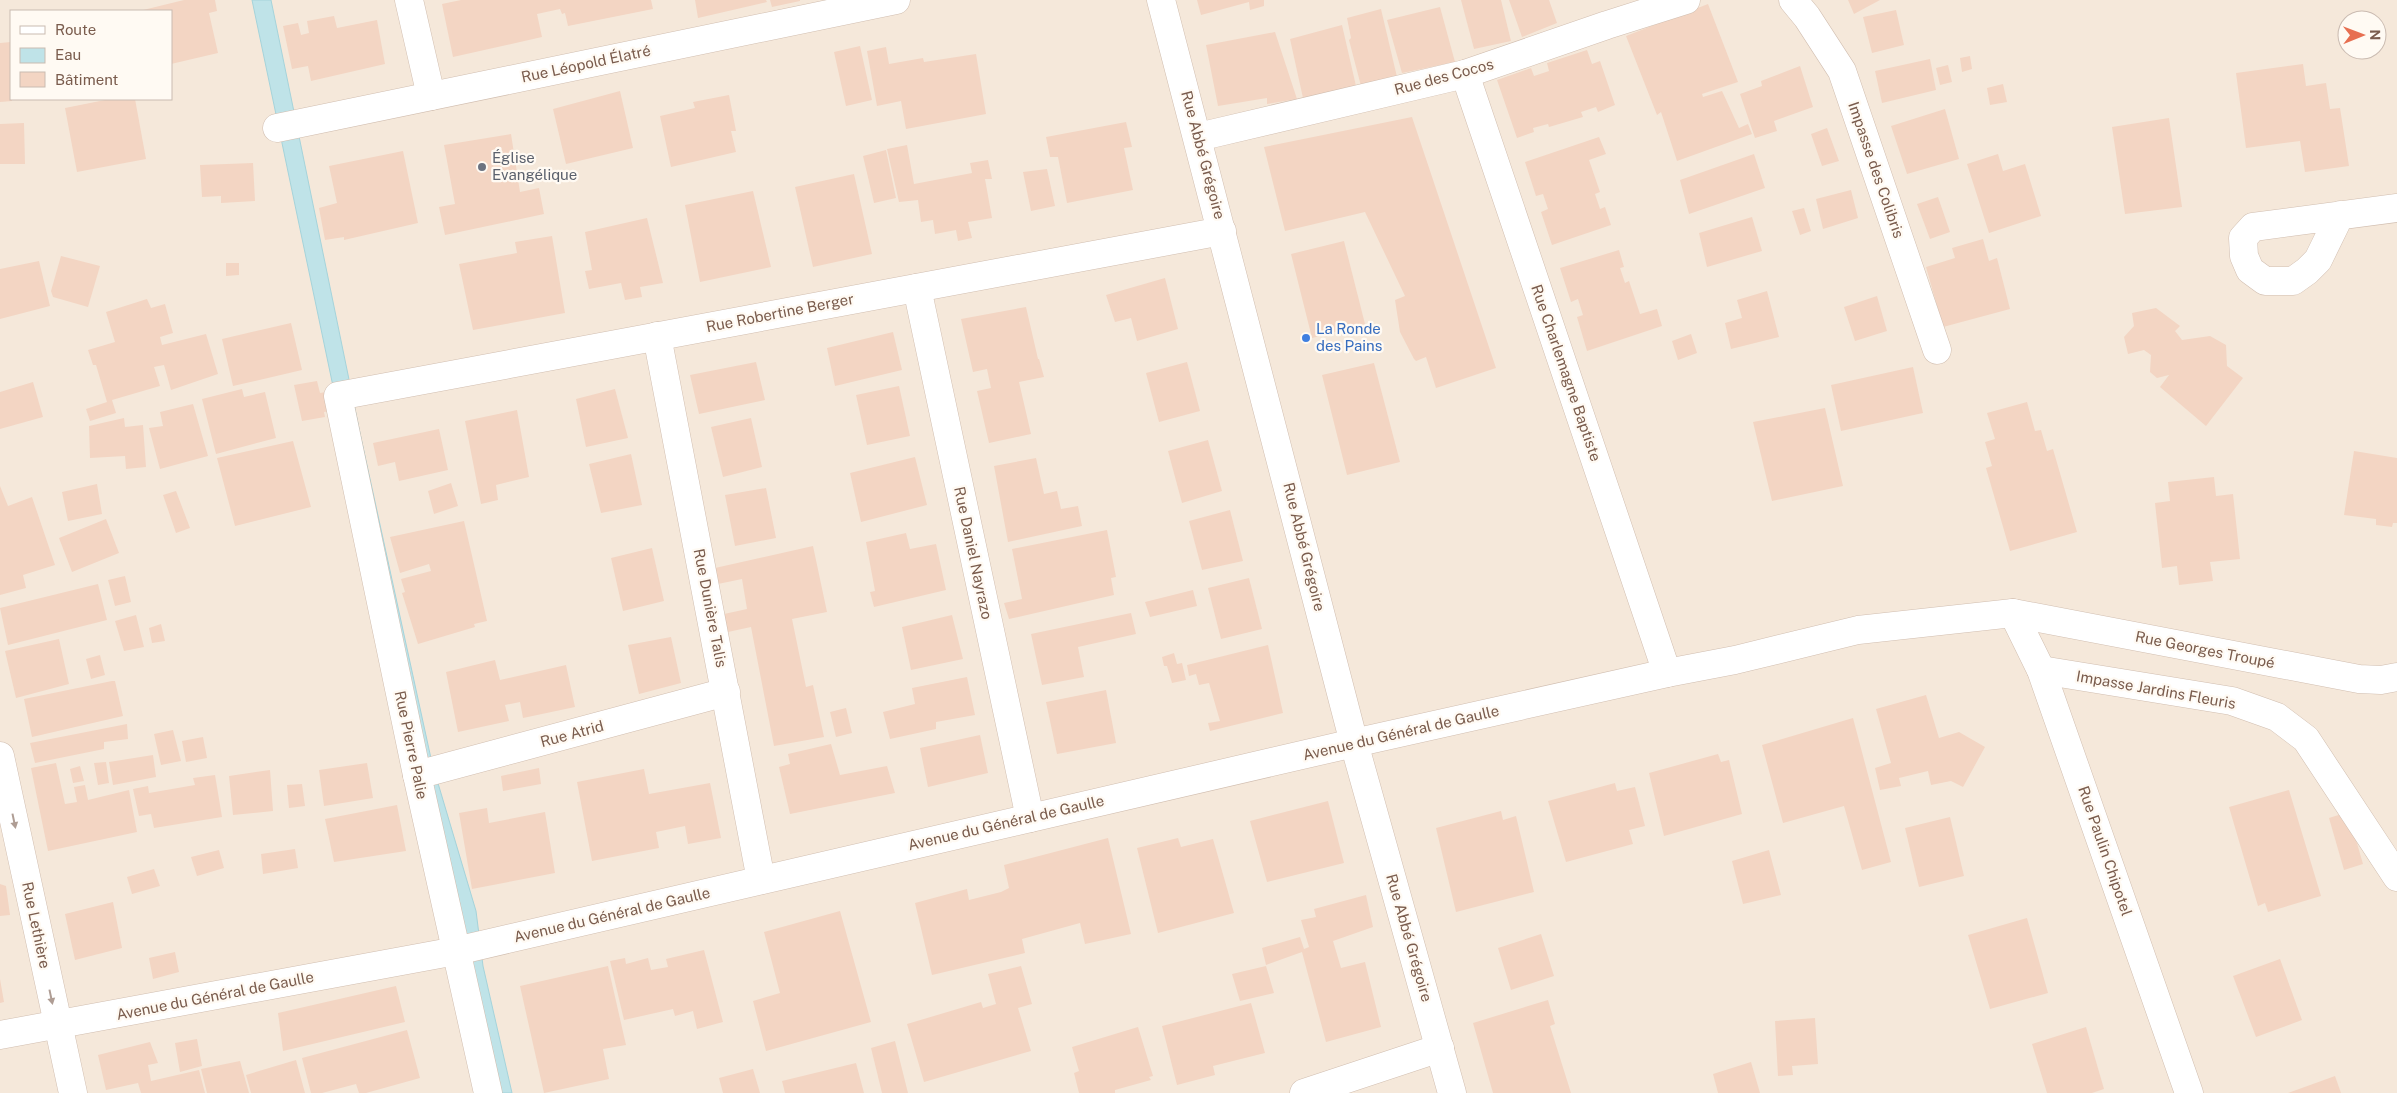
<svg xmlns="http://www.w3.org/2000/svg" width="2397" height="1093" font-family="'Public Sans',sans-serif">
  <rect width="100%" height="100%" fill="#fdf6ec"/>
  <!-- residential -->
  <path fill="#f5e8da" fill-rule="evenodd" d="M0,0H2397V1093H0ZM11,11H171V99H11ZM2347,20H2377V50H2347Z"/>
  <!-- water -->
  <polygon fill="#bfe3e8" stroke="#a5d3da" points="252,0 271,0 360,433 432,763 476,911 483,966 512,1093 496,1093 334,391"/>
  <!-- building -->
  <g fill="#f3d5c3">
    <polygon points="184,0 215,0 217,11 209,13 218,53 171,64 171,11 139,11"/>
    <polygon points="461,0 651,0 653,9 568,26 565,13 562,14 560,9 537,14 542,37 453,57 442,4"/>
    <polygon points="695,0 766,0 767,2 698,18"/>
    <polygon points="770,0 800,0 800,1 772,7"/>
    <polygon points="1197,0 1264,0 1264,6 1250,10 1249,2 1201,15"/>
    <polygon points="1461,0 1501,0 1511,41 1474,49"/>
    <polygon points="1509,0 1549,0 1557,23 1522,37"/>
    <polygon points="1848,0 1880,0 1854,14"/>
    <polygon points="1708,4 1738,82 1702,94 1703,97 1722,91 1739,128 1748,124 1752,134 1677,161 1661,112 1657,115 1626,36"/>
    <polygon points="1440,7 1455,62 1402,73 1387,20"/>
    <polygon points="1381,9 1397,77 1361,86 1349,40 1351,38 1347,18"/>
    <polygon points="1896,10 1904,45 1872,53 1863,17"/>
    <polygon points="334,16 337,28 377,20 385,64 311,81 308,66 292,69 283,26 298,23 301,35 309,33 307,21"/>
    <polygon points="1342,25 1356,86 1303,98 1290,39"/>
    <polygon points="1275,32 1297,99 1267,104 1267,98 1218,106 1206,45"/>
    <polygon points="11,42 12,101 0,102 0,43"/>
    <polygon points="860,46 872,100 846,106 834,52"/>
    <polygon points="886,47 889,64 923,58 924,62 976,54 986,114 906,129 901,101 877,106 867,51"/>
    <polygon points="1587,50 1592,64 1600,61 1615,105 1598,112 1596,107 1581,112 1583,117 1549,127 1548,124 1533,128 1534,132 1517,138 1497,80 1531,68 1534,76 1549,71 1547,63"/>
    <polygon points="1970,56 1972,69 1962,72 1960,58"/>
    <polygon points="1930,59 1936,90 1882,103 1875,71"/>
    <polygon points="2303,64 2306,86 2326,83 2330,109 2340,108 2349,166 2305,172 2300,141 2246,148 2236,73"/>
    <polygon points="1948,65 1952,82 1940,85 1936,68"/>
    <polygon points="1800,66 1813,107 1774,121 1777,131 1755,138 1740,94 1762,86 1761,81"/>
    <polygon points="2003,84 2007,102 1990,105 1987,88"/>
    <polygon points="620,91 633,148 566,164 553,109"/>
    <polygon points="729,95 736,131 731,131 736,152 671,167 660,116 695,108 693,102"/>
    <polygon points="110,99 135,99 146,159 77,172 65,108"/>
    <polygon points="1945,109 1959,159 1907,174 1891,126"/>
    <polygon points="1412,117 1496,368 1436,388 1426,357 1416,361 1414,359 1400,332 1395,300 1405,296 1365,212 1285,231 1264,147"/>
    <polygon points="2169,118 2182,207 2125,214 2112,127"/>
    <polygon points="1126,122 1132,147 1124,148 1133,190 1067,203 1058,157 1050,157 1046,137"/>
    <polygon points="24,123 25,164 0,164 0,124"/>
    <polygon points="1827,128 1839,161 1822,166 1811,134"/>
    <polygon points="511,134 520,192 539,188 544,214 445,235 439,207 455,204 444,145"/>
    <polygon points="1599,137 1606,154 1589,160 1600,192 1595,194 1600,209 1605,207 1611,225 1552,245 1541,212 1548,209 1543,194 1536,196 1525,162"/>
    <polygon points="907,145 914,184 972,173 970,163 988,160 992,179 985,179 992,218 968,222 972,238 958,241 956,230 935,234 933,220 921,222 918,200 899,202 887,149"/>
    <polygon points="886,150 896,198 874,203 863,156"/>
    <polygon points="403,151 418,223 344,240 344,237 325,240 319,208 337,203 329,166"/>
    <polygon points="1754,154 1765,188 1689,214 1680,180"/>
    <polygon points="1998,154 2003,171 2025,164 2041,216 1989,233 1967,164"/>
    <polygon points="253,163 255,201 221,203 221,196 202,197 200,165"/>
    <polygon points="1047,169 1055,206 1031,211 1023,172"/>
    <polygon points="854,174 872,254 813,267 795,187"/>
    <polygon points="1851,190 1858,218 1823,229 1816,199"/>
    <polygon points="753,191 771,267 700,282 685,205"/>
    <polygon points="1938,197 1950,232 1930,239 1917,204"/>
    <polygon points="1804,208 1811,231 1800,235 1792,211"/>
    <polygon points="1752,217 1762,251 1707,267 1699,233"/>
    <polygon points="647,218 663,283 640,287 642,297 625,300 621,283 589,289 585,271 592,270 585,232"/>
    <polygon points="552,236 565,313 473,330 459,264 517,253 515,242"/>
    <polygon points="1983,239 1989,261 1997,258 2010,309 1943,327 1926,267 1955,258 1952,248"/>
    <polygon points="1344,241 1365,324 1312,338 1291,254"/>
    <polygon points="1619,250 1624,267 1620,268 1625,283 1629,281 1640,314 1657,309 1662,326 1587,351 1577,317 1583,315 1578,299 1571,302 1560,268"/>
    <polygon points="61,256 100,266 88,307 53,297 51,291"/>
    <polygon points="39,261 50,306 0,319 0,269"/>
    <polygon points="226,263 239,263 239,275 226,276"/>
    <polygon points="1165,278 1178,329 1137,341 1131,318 1115,322 1106,295"/>
    <polygon points="1767,291 1779,337 1731,349 1725,323 1742,318 1737,300"/>
    <polygon points="1877,296 1887,331 1855,341 1844,307"/>
    <polygon points="147,299 151,308 165,304 173,333 160,337 162,345 206,334 218,374 171,390 164,365 154,367 160,386 112,400 116,413 90,421 86,409 107,402 96,365 93,365 88,350 115,342 106,312"/>
    <polygon points="1026,307 1038,359 1039,359 1044,377 1019,382 1031,434 989,443 977,391 991,388 987,369 973,372 961,319"/>
    <polygon points="2156,308 2180,326 2175,331 2182,340 2210,336 2226,345 2227,366 2243,378 2206,426 2160,387 2169,375 2157,378 2150,372 2151,355 2144,350 2128,354 2124,337 2134,326 2132,313"/>
    <polygon points="291,323 302,370 233,386 222,339"/>
    <polygon points="893,332 902,370 835,386 827,348"/>
    <polygon points="1691,334 1697,353 1678,360 1672,341"/>
    <polygon points="756,362 765,400 699,414 690,375"/>
    <polygon points="1187,362 1200,411 1159,422 1146,373"/>
    <polygon points="1374,363 1400,462 1347,475 1322,375"/>
    <polygon points="1913,367 1923,413 1841,431 1831,385"/>
    <polygon points="317,381 320,393 332,391 336,410 324,412 325,417 302,421 294,385"/>
    <polygon points="33,382 43,417 0,429 0,392"/>
    <polygon points="899,386 910,436 867,445 856,395"/>
    <polygon points="242,389 244,397 265,392 276,438 216,454 202,399"/>
    <polygon points="615,389 628,438 586,447 576,399"/>
    <polygon points="2027,402 2035,431 2041,430 2047,451 2053,449 2077,532 2010,551 1986,468 1992,466 1985,442 1995,439 1987,413"/>
    <polygon points="193,404 208,456 160,469 149,428 163,426 160,412"/>
    <polygon points="1825,408 1843,486 1772,501 1753,422"/>
    <polygon points="517,410 529,477 496,485 498,500 481,504 465,421"/>
    <polygon points="124,418 125,427 143,425 146,467 126,469 125,456 90,458 89,426"/>
    <polygon points="751,418 762,467 723,477 711,427"/>
    <polygon points="439,429 448,470 399,481 395,462 378,466 373,443"/>
    <polygon points="1208,440 1222,491 1182,503 1168,451"/>
    <polygon points="293,441 311,507 235,526 217,458"/>
    <polygon points="2354,451 2397,458 2397,523 2393,523 2392,527 2376,525 2376,519 2344,515"/>
    <polygon points="631,454 642,505 601,513 589,464"/>
    <polygon points="915,457 927,505 861,522 850,473"/>
    <polygon points="1036,458 1044,494 1057,491 1061,509 1078,506 1082,526 1008,542 994,466"/>
    <polygon points="2214,477 2216,496 2233,494 2240,559 2210,562 2213,581 2179,585 2177,566 2162,568 2155,503 2170,501 2168,482"/>
    <polygon points="451,483 458,506 434,514 428,491"/>
    <polygon points="97,484 102,514 68,521 62,492"/>
    <polygon points="0,486 8,506 32,497 55,565 23,575 26,588 0,595"/>
    <polygon points="766,488 776,538 735,546 725,495"/>
    <polygon points="176,491 190,528 176,533 163,495"/>
    <polygon points="1230,510 1243,561 1202,570 1189,521"/>
    <polygon points="106,519 119,553 72,572 59,538"/>
    <polygon points="464,521 487,621 474,624 475,627 418,644 402,593 405,592 401,579 431,571 429,564 400,573 390,537"/>
    <polygon points="1107,530 1116,577 1111,578 1114,595 1009,619 1004,603 1022,599 1012,549"/>
    <polygon points="906,533 910,549 936,544 946,590 874,607 870,592 875,591 866,542"/>
    <polygon points="813,546 827,612 792,619 806,687 813,685 824,737 774,746 751,627 728,632 724,614 747,609 742,579 718,584 715,568"/>
    <polygon points="652,548 664,601 623,611 611,558"/>
    <polygon points="125,576 131,602 115,606 108,580"/>
    <polygon points="1249,578 1262,629 1221,639 1208,588"/>
    <polygon points="98,584 107,620 8,645 0,608"/>
    <polygon points="1193,590 1197,606 1150,617 1145,602"/>
    <polygon points="1131,613 1136,634 1078,647 1084,677 1042,685 1031,634"/>
    <polygon points="136,615 144,647 124,651 115,621"/>
    <polygon points="952,615 963,659 911,670 902,627"/>
    <polygon points="161,624 165,641 152,643 149,628"/>
    <polygon points="671,637 681,683 639,694 628,645"/>
    <polygon points="59,639 69,684 16,698 5,651"/>
    <polygon points="1268,645 1283,713 1210,731 1208,723 1220,721 1209,683 1199,685 1196,674 1189,676 1187,665"/>
    <polygon points="1174,653 1177,664 1182,663 1186,680 1172,683 1167,666 1164,666 1162,657"/>
    <polygon points="100,655 105,675 91,679 86,659"/>
    <polygon points="495,660 500,680 566,665 575,707 523,718 520,702 505,705 509,721 458,732 446,672"/>
    <polygon points="967,677 975,715 936,722 936,729 890,739 883,712 915,704 912,688"/>
    <polygon points="112,681 115,681 123,716 32,737 24,699"/>
    <polygon points="1106,690 1116,743 1057,754 1046,702"/>
    <polygon points="1926,695 1939,738 1959,732 1985,747 1963,787 1951,781 1931,785 1928,771 1899,778 1901,786 1880,790 1875,768 1891,763 1876,709"/>
    <polygon points="846,708 852,733 836,737 830,712"/>
    <polygon points="1853,718 1891,862 1862,870 1844,806 1783,823 1762,745"/>
    <polygon points="127,724 128,739 104,742 104,749 35,763 30,743"/>
    <polygon points="173,730 181,761 161,765 154,734"/>
    <polygon points="980,735 988,773 928,787 920,748"/>
    <polygon points="203,737 207,758 186,762 182,741"/>
    <polygon points="831,744 840,775 887,766 895,793 790,814 779,767 790,764 788,754"/>
    <polygon points="1718,754 1721,762 1729,760 1742,814 1664,836 1649,773"/>
    <polygon points="153,755 156,777 113,785 109,762"/>
    <polygon points="106,762 109,783 98,785 94,763"/>
    <polygon points="56,763 65,804 77,802 74,787 85,785 88,800 129,790 137,832 48,851 31,768"/>
    <polygon points="367,763 373,798 324,806 319,770"/>
    <polygon points="80,766 84,781 73,783 70,769"/>
    <polygon points="539,768 541,784 503,791 501,776"/>
    <polygon points="644,769 649,794 710,783 721,838 688,844 685,826 656,832 659,848 592,861 577,782"/>
    <polygon points="270,770 273,811 233,815 229,776"/>
    <polygon points="215,775 222,817 154,828 151,814 139,816 133,789 148,786 149,793 195,785 193,778"/>
    <polygon points="1615,783 1617,791 1635,787 1645,826 1629,830 1633,844 1566,862 1548,801"/>
    <polygon points="302,784 305,806 289,808 287,785"/>
    <polygon points="2289,790 2321,896 2268,912 2265,903 2258,906 2229,807"/>
    <polygon points="1328,801 1344,863 1267,882 1250,821"/>
    <polygon points="397,805 406,851 334,862 325,819"/>
    <polygon points="487,808 489,823 545,812 555,873 472,889 459,813"/>
    <polygon points="1501,811 1503,820 1516,816 1534,892 1456,912 1436,828"/>
    <polygon points="2348,812 2363,864 2344,870 2329,818"/>
    <polygon points="1950,817 1964,876 1919,887 1905,828"/>
    <polygon points="1108,838 1131,934 1085,944 1080,923 1022,939 1025,953 932,975 915,903 967,889 969,900 1001,892 1009,888 1004,865"/>
    <polygon points="1178,838 1181,847 1213,839 1234,913 1158,933 1137,848"/>
    <polygon points="295,849 298,868 263,874 261,854"/>
    <polygon points="219,850 224,868 197,876 191,857"/>
    <polygon points="1769,850 1781,895 1743,904 1732,861"/>
    <polygon points="154,869 160,886 132,894 127,877"/>
    <polygon points="0,884 6,886 10,915 0,916"/>
    <polygon points="1366,895 1373,927 1333,941 1341,968 1365,962 1381,1027 1326,1042 1302,952 1266,965 1262,948 1300,937 1304,949 1309,947 1301,920 1316,917 1314,909"/>
    <polygon points="113,902 122,948 75,960 65,914"/>
    <polygon points="840,911 871,1022 766,1051 753,1001 780,993 764,932"/>
    <polygon points="2027,918 2048,993 1990,1009 1968,935"/>
    <polygon points="1541,934 1554,976 1511,990 1498,948"/>
    <polygon points="704,950 723,1022 697,1029 693,1011 675,1016 673,1009 624,1020 610,961 625,958 626,964 648,958 651,970 668,967 666,959"/>
    <polygon points="175,952 179,972 153,979 149,958"/>
    <polygon points="2280,959 2302,1020 2256,1037 2233,976"/>
    <polygon points="608,966 626,1045 603,1049 609,1079 544,1093 520,986"/>
    <polygon points="1021,966 1032,1004 1018,1008 1031,1051 924,1082 907,1024 981,1002 983,1008 996,1004 988,974"/>
    <polygon points="1266,966 1274,993 1240,1001 1232,974"/>
    <polygon points="0,979 4,1002 0,1003"/>
    <polygon points="396,986 405,1022 283,1051 278,1013"/>
    <polygon points="1548,1000 1555,1024 1550,1026 1571,1093 1493,1093 1473,1023"/>
    <polygon points="1251,1003 1265,1053 1213,1066 1215,1075 1177,1085 1162,1026"/>
    <polygon points="1815,1018 1818,1064 1792,1066 1793,1075 1778,1076 1775,1021"/>
    <polygon points="1138,1027 1153,1076 1149,1077 1151,1080 1115,1090 1115,1093 1079,1093 1074,1073 1079,1071 1072,1047"/>
    <polygon points="2086,1027 2104,1089 2092,1093 2047,1093 2032,1044"/>
    <polygon points="407,1030 420,1078 366,1093 359,1093 356,1084 322,1093 311,1093 302,1058"/>
    <polygon points="197,1039 202,1066 180,1072 175,1043"/>
    <polygon points="895,1041 908,1093 882,1093 871,1048"/>
    <polygon points="150,1042 158,1063 148,1065 151,1081 199,1070 205,1093 141,1093 138,1083 106,1090 98,1055"/>
    <polygon points="296,1060 305,1093 251,1093 246,1075"/>
    <polygon points="240,1061 249,1093 207,1093 201,1069"/>
    <polygon points="1751,1062 1760,1093 1718,1093 1713,1074"/>
    <polygon points="856,1063 864,1093 785,1093 782,1081"/>
    <polygon points="753,1069 760,1093 723,1093 719,1078"/>
    <polygon points="2335,1076 2341,1093 2288,1093"/>
  </g>
  <g fill="none" stroke-linecap="round" stroke-linejoin="round">
    <!-- minor casing -->
    <g stroke="#d1beb0" stroke-width="29">
      <g id="minor">
        <polyline points="409,0 431,96"/>
        <polyline points="1161,0 1354,743 1452,1093"/>
        <polyline points="1793,0 1807,17 1842,71 1937,350"/>
        <polyline points="1465,74 1667,673"/>
        <polyline points="277,128 896,0"/>
        <polyline points="1198,137 1465,74 1607,25 1686,0"/>
        <polyline points="2340,215 2318,260 2307,271 2293,281 2265,281 2250,270 2244,256 2243,238 2253,227 2397,208"/>
        <polyline points="917,288 1030,818"/>
        <polyline points="657,336 761,880"/>
        <polyline points="2013,613 2041,670 2189,1093"/>
        <polyline points="2041,670 2232,701 2277,717 2306,739 2397,877"/>
        <polyline points="0,756 73,1093"/>
        <polyline points="417,775 726,692"/>
        <polyline points="0,1035 456,951 1354,743 1667,673 1735,660 1858,630 2013,613 2359,679 2381,680 2397,677"/>
        <polyline points="488,1093 417,775 338,396 1222,231"/>
        <polyline points="1304,1093 1440,1048"/>
      </g>
    </g>
    <!-- minor -->
    <use href="#minor" stroke="#fff" stroke-width="28"/>
  </g>
  <!-- one-way arrows -->
  <defs><path id="oneway-solid" d="M-6-.8H1V-3.2L6.5 0L1 3.2V.8H-6Z" transform="scale(1.25)"/></defs>
  <g fill="#af9d94">
    <use href="#oneway-solid" transform="translate(14 821) rotate(78)"/>
    <use href="#oneway-solid" transform="translate(51 997) rotate(78)"/>
  </g>
  <!-- markers -->
  <circle fill="#6b7280" stroke="#fffaf3" stroke-width="2" cx="482" cy="167" r="5"/>
  <circle fill="#3f7fe0" stroke="#fffaf3" stroke-width="2" cx="1306" cy="338" r="5"/>
  <g text-anchor="middle" stroke-width="4.5" stroke-linejoin="round" paint-order="stroke">
    <!-- street labels -->
    <g font-size="15" fill="#7a5c4d" stroke="#fffaf3">
      <text transform="translate(586 64) rotate(-12)" y="5">Rue Léopold Élatré</text>
      <text transform="translate(1444 77) rotate(-15)" y="5">Rue des Cocos</text>
      <text transform="translate(1203 155) rotate(75)" y="5">Rue Abbé Grégoire</text>
      <text transform="translate(1876 170) rotate(71)" y="5">Impasse des Colibris</text>
      <text transform="translate(780 313) rotate(-11)" y="5">Rue Robertine Berger</text>
      <text transform="translate(1566 373) rotate(71)" y="5">Rue Charlemagne Baptiste</text>
      <text transform="translate(1304 547) rotate(76)" y="5">Rue Abbé Grégoire</text>
      <text transform="translate(973 553) rotate(78)" y="5">Rue Daniel Nayrazo</text>
      <text transform="translate(710 608) rotate(79)" y="5">Rue Dunière Talis</text>
      <text transform="translate(2205 650) rotate(11)" y="5">Rue Georges Troupé</text>
      <text transform="translate(2156 690) rotate(10)" y="5">Impasse Jardins Fleuris</text>
      <text transform="translate(1401 733) rotate(-13)" y="5">Avenue du Général de Gaulle</text>
      <text transform="translate(572 734) rotate(-15)" y="5">Rue Atrid</text>
      <text transform="translate(411 745) rotate(78)" y="5">Rue Pierre Palie</text>
      <text transform="translate(1006 823) rotate(-13)" y="5">Avenue du Général de Gaulle</text>
      <text transform="translate(2105 851) rotate(71)" y="5">Rue Paulin Chipotel</text>
      <text transform="translate(612 915) rotate(-13)" y="5">Avenue du Général de Gaulle</text>
      <text transform="translate(36 925) rotate(78)" y="5">Rue Lethière</text>
      <text transform="translate(1409 938) rotate(74)" y="5">Rue Abbé Grégoire</text>
      <text transform="translate(215 996) rotate(-11)" y="5">Avenue du Général de Gaulle</text>
    </g>
    <!-- worship labels -->
    <g font-size="15" fill="#5b616d" stroke="#fffaf3" text-anchor="start">
      <text x="492" y="163">Église<tspan x="492" dy="17">Evangélique</tspan></text>
    </g>
    <!-- shop labels -->
    <g font-size="15" fill="#366cbe" stroke="#fffaf3" text-anchor="start">
      <text x="1316" y="334">La Ronde<tspan x="1316" dy="17">des Pains</tspan></text>
    </g>
  </g>
  <!-- legend -->
  <rect x="10" y="10" width="162" height="90" fill="#fffaf3" stroke="#cabbb1"/>
  <rect x="20" y="26" width="25" height="8" fill="#ffffff" stroke="#cabbb1"/>
  <text x="55" y="35" font-size="15" fill="#7a5c4d">Route</text>
  <rect x="20" y="48" width="25" height="15" fill="#bfe3e8" stroke="#cabbb1"/>
  <text x="55" y="60" font-size="15" fill="#7a5c4d">Eau</text>
  <rect x="20" y="72" width="25" height="15" fill="#f3d5c3" stroke="#cabbb1"/>
  <text x="55" y="85" font-size="15" fill="#7a5c4d">Bâtiment</text>
  <!-- north arrow -->
  <g transform="translate(2362 35) rotate(89)"><circle r="24" fill="#fffaf3" stroke="#cabbb1"/>
  <path d="M0-4L9 19L0 12L-9 19Z" fill="#e76f51"/>
  <text y="-8" font-size="14" font-weight="bold" text-anchor="middle" fill="#7a5c4d">N</text>
  </g>
</svg>
